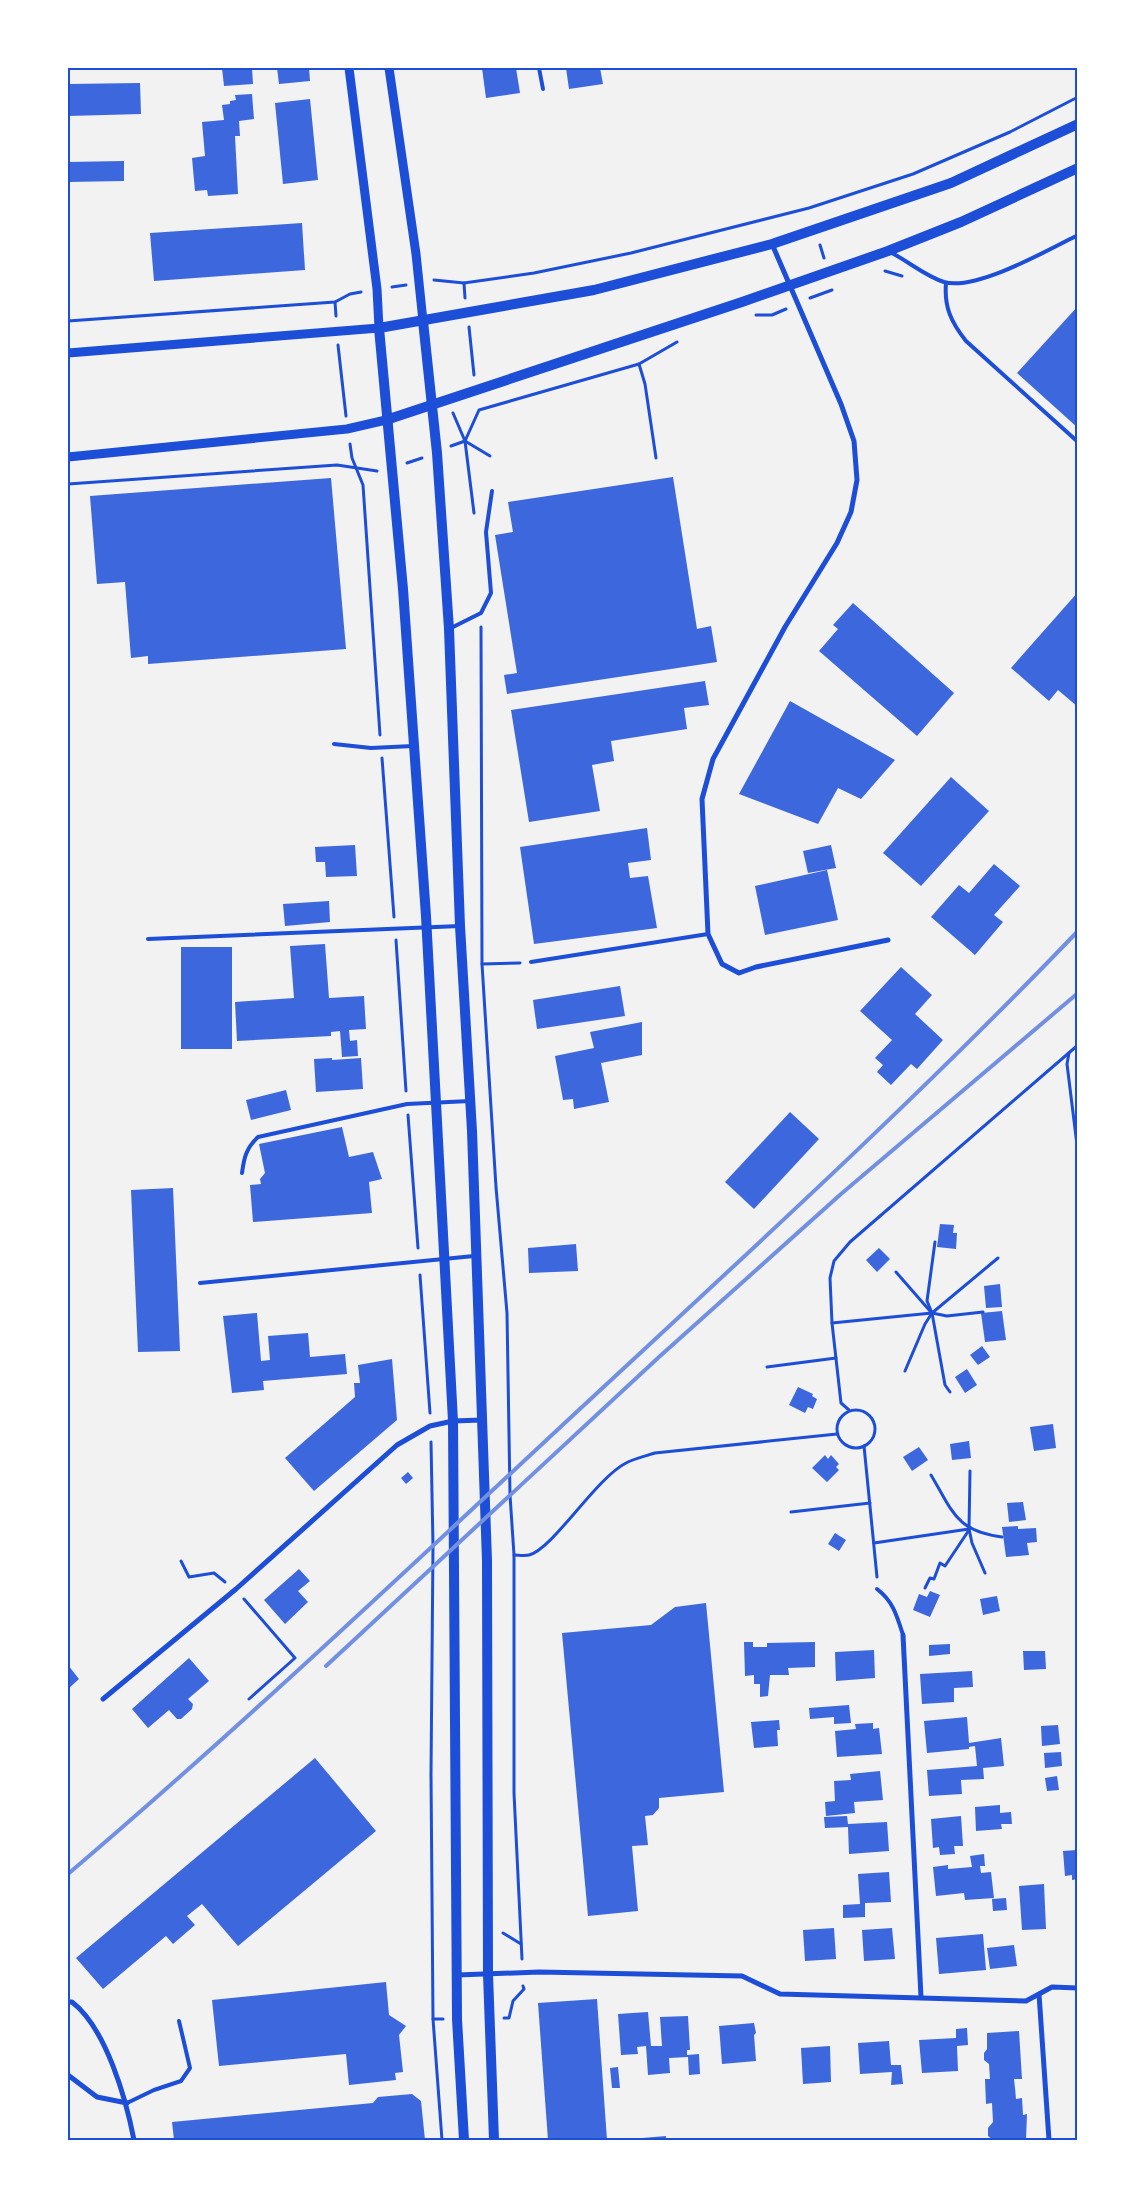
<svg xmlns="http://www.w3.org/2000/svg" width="1145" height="2208" font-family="'Golos Text',sans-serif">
  <rect width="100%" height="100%" fill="#f2f2f2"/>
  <!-- building -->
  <g fill="#3d67dc">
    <polygon points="222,68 252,68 253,84 224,86"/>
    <polygon points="277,68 309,68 310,81 279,84"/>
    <polygon points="482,68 516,68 520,93 486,98"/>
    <polygon points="566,68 600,68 603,84 569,89"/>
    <polygon points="140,83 141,114 68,116 68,84"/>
    <polygon points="252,94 254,119 239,121 240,136 235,136 238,194 208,196 207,190 195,191 192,158 205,156 202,122 224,120 222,105 230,104 230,101 236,100 235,95"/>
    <polygon points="310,99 318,180 283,184 275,103"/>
    <polygon points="124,161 124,181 68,182 68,162"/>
    <polygon points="302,223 305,270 154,281 150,233"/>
    <polygon points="1078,306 1078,428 1017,373"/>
    <polygon points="673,477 697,629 711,626 717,662 507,694 504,675 517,673 495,535 513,532 508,502"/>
    <polygon points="331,478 346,649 148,664 148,656 131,658 125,582 97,584 90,496"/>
    <polygon points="1078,592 1078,707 1058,690 1049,701 1011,668"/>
    <polygon points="853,603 954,693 917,736 819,651 838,629 833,625"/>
    <polygon points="705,681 709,705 684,708 687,729 611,741 614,761 592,765 600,811 529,822 511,710"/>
    <polygon points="790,701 895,760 861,799 838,788 818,824 739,794"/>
    <polygon points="951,777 989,811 921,886 883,853"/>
    <polygon points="647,828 651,860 628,863 630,878 648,876 657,928 534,944 520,847"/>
    <polygon points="355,845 357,876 326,877 325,862 316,862 315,847"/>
    <polygon points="831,845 836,868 808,873 803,851"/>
    <polygon points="994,864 1020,886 994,915 1003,922 975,955 931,917 959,885 969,893"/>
    <polygon points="827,870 838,920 765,935 755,886"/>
    <polygon points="329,901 330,922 285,926 283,904"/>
    <polygon points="325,944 329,998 364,996 366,1029 349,1030 350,1041 357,1040 358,1056 342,1057 340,1031 331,1032 331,1036 237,1041 235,1002 294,998 290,946"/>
    <rect x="181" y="947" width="51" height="102"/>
    <polygon points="901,967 932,995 915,1014 943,1040 917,1069 911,1064 891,1085 877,1072 883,1065 875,1058 892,1040 860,1011"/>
    <polygon points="620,986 625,1016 537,1029 533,1000"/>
    <polygon points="642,1022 642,1055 601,1063 609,1102 574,1109 573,1099 563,1100 555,1056 594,1048 590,1032"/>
    <polygon points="332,1058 332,1060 361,1058 363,1089 316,1092 314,1059"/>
    <polygon points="286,1090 291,1110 251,1120 246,1100"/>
    <polygon points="790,1112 819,1139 754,1209 725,1182"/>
    <polygon points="342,1127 349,1157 373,1152 382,1179 369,1182 372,1213 253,1222 250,1185 261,1184 260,1179 265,1173 259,1144"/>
    <polygon points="173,1188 180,1351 138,1352 131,1190"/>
    <polygon points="940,1224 954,1225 953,1233 957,1233 956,1249 937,1247"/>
    <polygon points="576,1244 578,1271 529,1273 528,1248"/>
    <polygon points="879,1248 890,1259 877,1272 866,1260"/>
    <polygon points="1000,1284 1002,1307 986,1308 984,1286"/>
    <polygon points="1002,1311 1006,1340 985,1342 981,1313"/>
    <polygon points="257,1313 261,1361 270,1360 268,1336 308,1333 310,1357 345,1354 347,1374 263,1381 264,1390 232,1393 223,1316"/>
    <polygon points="982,1346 990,1357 978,1365 970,1355"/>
    <polygon points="392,1359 397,1420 314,1491 285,1458 355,1397 354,1383 360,1383 358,1365"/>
    <polygon points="967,1369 977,1385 965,1393 955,1377"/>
    <polygon points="798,1387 813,1394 812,1396 817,1399 813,1409 808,1407 805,1413 789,1405"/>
    <polygon points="1053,1424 1056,1448 1034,1451 1030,1427"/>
    <polygon points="969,1441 971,1458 952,1460 950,1444"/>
    <polygon points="919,1447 928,1460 912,1471 903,1457"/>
    <polygon points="825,1455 828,1459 831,1455 839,1464 836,1467 839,1470 827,1482 812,1468"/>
    <polygon points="408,1472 413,1478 406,1484 401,1478"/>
    <polygon points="1023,1502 1026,1520 1009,1522 1007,1503"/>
    <polygon points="1018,1526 1018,1529 1036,1528 1037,1542 1027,1543 1029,1555 1006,1557 1002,1527"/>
    <polygon points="835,1533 846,1540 839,1551 828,1544"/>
    <polygon points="299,1569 310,1581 298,1591 308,1602 285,1624 264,1600"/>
    <polygon points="930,1591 940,1595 930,1617 913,1610 919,1594 927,1597"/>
    <polygon points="997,1596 1000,1611 983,1615 980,1599"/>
    <polygon points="706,1603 724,1792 659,1798 659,1808 653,1815 645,1816 648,1845 632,1846 638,1911 588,1916 562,1633 651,1625 675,1607"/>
    <polygon points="744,1642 753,1642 753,1647 767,1647 767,1643 815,1642 815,1667 788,1668 789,1675 770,1675 768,1696 760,1697 760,1684 754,1684 754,1675 745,1676"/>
    <polygon points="950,1644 950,1654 929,1656 929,1645"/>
    <polygon points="874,1650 875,1678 836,1681 835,1652"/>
    <polygon points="1023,1651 1045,1651 1046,1669 1024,1670"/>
    <polygon points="189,1658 209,1681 188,1699 193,1704 192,1709 181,1719 177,1719 169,1710 148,1728 132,1709"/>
    <polygon points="68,1665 79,1679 68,1689"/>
    <polygon points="972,1671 973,1687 954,1688 954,1702 922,1704 920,1674"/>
    <polygon points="849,1705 851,1723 834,1724 834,1717 810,1719 809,1708"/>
    <polygon points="967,1717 969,1743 1001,1738 1004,1766 983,1768 984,1779 961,1780 962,1794 929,1796 927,1770 977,1766 975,1746 969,1747 969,1749 927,1753 924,1721"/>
    <polygon points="779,1720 780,1730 777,1730 778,1746 754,1748 751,1722"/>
    <polygon points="873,1723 873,1729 879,1728 882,1754 837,1757 835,1731 856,1729 855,1724"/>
    <polygon points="1058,1725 1060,1744 1042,1746 1041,1726"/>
    <polygon points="1061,1752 1062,1766 1045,1768 1044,1753"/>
    <polygon points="315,1758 376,1831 238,1946 202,1904 187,1916 195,1925 173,1944 166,1936 103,1989 76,1958"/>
    <polygon points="880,1771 883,1800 854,1802 855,1813 826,1816 825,1802 835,1801 834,1781 851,1780 850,1774"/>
    <polygon points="1057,1776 1059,1790 1047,1791 1045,1778"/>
    <polygon points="1000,1805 1000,1813 1011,1812 1012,1824 1001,1824 1002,1829 976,1831 975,1807"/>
    <polygon points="847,1816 848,1824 887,1822 889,1851 849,1854 848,1827 825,1828 824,1817"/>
    <polygon points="961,1816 963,1846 954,1846 955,1854 940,1855 939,1847 933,1848 931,1819"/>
    <polygon points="1077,1850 1078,1879 1072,1880 1072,1875 1065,1876 1063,1851"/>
    <polygon points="984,1854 985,1866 980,1866 981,1873 991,1872 994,1898 965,1900 964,1893 936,1896 933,1867 948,1865 948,1869 972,1867 970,1856"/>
    <polygon points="889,1872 891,1902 865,1903 865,1917 843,1918 843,1905 860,1904 858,1874"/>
    <polygon points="1044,1884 1046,1929 1022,1930 1019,1886"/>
    <polygon points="1006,1898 1007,1910 993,1911 992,1899"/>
    <polygon points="834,1928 836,1959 805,1961 803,1930"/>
    <polygon points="892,1928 895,1959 864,1961 862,1930"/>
    <polygon points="983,1934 986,1970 939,1974 936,1938"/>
    <polygon points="1014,1945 1017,1966 990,1969 987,1948"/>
    <polygon points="386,1982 389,2015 406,2026 399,2035 403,2072 395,2073 396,2080 349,2085 346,2054 219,2066 212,2000"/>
    <polygon points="597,1999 607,2140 548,2140 538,2003"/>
    <polygon points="648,2012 651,2046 662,2046 660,2017 688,2016 690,2050 687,2050 687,2055 699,2054 700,2074 689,2075 688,2057 669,2058 670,2073 648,2075 646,2046 637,2047 638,2054 621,2055 618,2014"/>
    <polygon points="754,2023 756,2033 754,2035 756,2061 722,2064 719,2026"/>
    <polygon points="967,2028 968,2045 957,2046 958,2071 922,2073 919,2040 956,2038 956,2029"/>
    <polygon points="1019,2031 1022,2079 1014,2079 1015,2088 1016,2099 1022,2098 1023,2115 1027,2114 1026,2140 993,2140 988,2136 988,2128 993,2122 992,2103 986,2104 985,2079 990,2079 989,2064 984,2060 984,2053 987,2049 987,2033"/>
    <polygon points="889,2041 891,2065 901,2065 903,2084 891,2085 892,2072 860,2074 858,2043"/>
    <polygon points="830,2046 831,2082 803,2084 801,2048"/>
    <polygon points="618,2067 620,2088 612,2088 610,2068"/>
    <polygon points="412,2094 421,2101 425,2140 174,2140 172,2122 373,2103 378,2097"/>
    <polygon points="666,2136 666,2140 642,2140 642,2138"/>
  </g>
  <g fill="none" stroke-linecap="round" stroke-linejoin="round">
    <!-- path -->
    <g stroke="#1d4ed8" stroke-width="3">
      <polyline points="820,245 824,258"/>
      <polyline points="885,271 902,276"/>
      <polyline points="434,280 464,283 534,273 631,253 809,208 913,174 1010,132 1078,97"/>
      <polyline points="464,283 465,298"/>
      <polyline points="392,287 406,285"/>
      <polyline points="810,298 832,290"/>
      <polyline points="335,302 336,316"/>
      <polyline points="756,315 772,315 786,309"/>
      <polyline points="68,321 335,302 350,294 361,292"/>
      <polyline points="469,327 474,375"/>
      <polyline points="338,345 346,416"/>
      <polyline points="639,364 645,384 656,458"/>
      <polyline points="453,413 465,441 474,513"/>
      <polyline points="465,441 490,456"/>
      <polyline points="350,444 352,458 363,485 380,735"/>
      <polyline points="451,446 465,441 479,410 639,364 677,342"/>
      <polyline points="407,463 422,458"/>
      <polyline points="68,484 337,465 377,471"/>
      <polyline points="481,627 482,964 496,1187 507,1313 510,1495 514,1555 514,1793 522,1959"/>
      <polyline points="382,758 394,917"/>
      <polyline points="396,940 406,1091"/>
      <polyline points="482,964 520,963"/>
      <polyline points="1069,1053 1067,1064 1078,1153"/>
      <polyline points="408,1115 418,1248"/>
      <polyline points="935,1242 927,1301 932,1313 945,1385 950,1392"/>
      <polyline points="896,1272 930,1311"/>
      <polyline points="420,1275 430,1413"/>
      <polyline points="832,1323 932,1313 947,1316 983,1312"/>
      <polyline points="767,1367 836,1358"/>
      <polyline points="905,1371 925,1324 932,1313 998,1258"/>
      <polyline points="849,1410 841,1403 832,1323 830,1278 834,1261 850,1242 1078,1045"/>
      <circle cx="856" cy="1429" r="19"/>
      <polyline points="431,1442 433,1546 431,1774 433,2019 442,2140"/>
      <polyline points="864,1446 877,1577"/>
      <polyline points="970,1471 969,1529 972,1543 985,1573"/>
      <path d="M931,1475C953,1512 956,1531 1002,1537"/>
      <polyline points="791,1512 870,1503"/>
      <polyline points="874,1543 969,1529"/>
      <path d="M514,1555C518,1555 525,1556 529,1555C553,1549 595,1479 626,1463C635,1458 646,1456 655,1453L837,1434"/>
      <polyline points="181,1561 189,1577 214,1573 225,1582"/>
      <polyline points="925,1588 930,1578 934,1579 940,1563 945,1566 969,1530"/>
      <polyline points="244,1599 295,1658 249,1699"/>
      <polyline points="503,1933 521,1944"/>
      <polyline points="504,2018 509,2018 513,2001 524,1989 523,1986"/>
      <polyline points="433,2019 443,2019"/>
    </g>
    <!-- service -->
    <g stroke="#1d4ed8" stroke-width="4">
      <polyline points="539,68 543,89"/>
      <path d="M890,252C908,261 925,276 944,282C976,291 1048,250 1078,235"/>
      <path d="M946,283C944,307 951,322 966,341L1078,442"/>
      <polyline points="449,629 481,613 491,593 486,532 492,491"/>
      <polyline points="334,744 371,748 413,746"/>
      <polyline points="148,939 460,926"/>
      <polyline points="531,962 708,934"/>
      <path d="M242,1173C244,1158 246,1148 258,1137L407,1104L470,1101"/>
      <polyline points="200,1283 474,1256"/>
      <path d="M877,1589C893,1601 897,1616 903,1635"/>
      <polyline points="127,2103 154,2090 181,2081 190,2068 179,2021"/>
    </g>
    <!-- minor -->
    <g stroke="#1d4ed8" stroke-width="5">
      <polyline points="772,244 841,404 854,441 857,480 851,512 837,543 785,627 713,759 702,799 708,934 722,964 739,973 756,967 888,940"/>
      <polyline points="903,1635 921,1997"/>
      <polyline points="103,1699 236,1589 397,1445 430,1426 453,1421 482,1420"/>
      <polyline points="457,1975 539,1972 742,1976 780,1994 1026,2001 1052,1987 1078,1988"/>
      <polyline points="1039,1994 1049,2140"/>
      <path d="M68,2002H72C106,2028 126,2099 134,2140"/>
      <polyline points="68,2075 97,2097 127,2103"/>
    </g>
    <!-- tertiary -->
    <g stroke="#1d4ed8" stroke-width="9">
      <polyline points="389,68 416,254 423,321"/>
      <polyline points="68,353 379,328 377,289 349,68"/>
      <polyline points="68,457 347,429 386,420"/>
    </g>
    <!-- secondary -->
    <g stroke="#1d4ed8" stroke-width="10">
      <polyline points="423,321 437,453 449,629 460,926 472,1131 487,1561 488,1974 494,2140"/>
      <polyline points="386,420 742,302 888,251 961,222 1078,168"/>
      <polyline points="464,2140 457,2019 453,1421 426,916 403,589 379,328 594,290 772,244 951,183 1078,124"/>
    </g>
    <!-- rail -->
    <g stroke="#7290e2" stroke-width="4">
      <polyline points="326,1666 659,1357 841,1194 1078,993"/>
      <path d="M68,1874C244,1724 412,1565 582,1407C750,1251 919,1097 1078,931"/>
    </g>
  </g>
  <!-- border -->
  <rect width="1145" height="2208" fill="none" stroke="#ffffff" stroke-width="138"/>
  <rect x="69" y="69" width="1007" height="2070" fill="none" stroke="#1d4ed8" stroke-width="2"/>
</svg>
